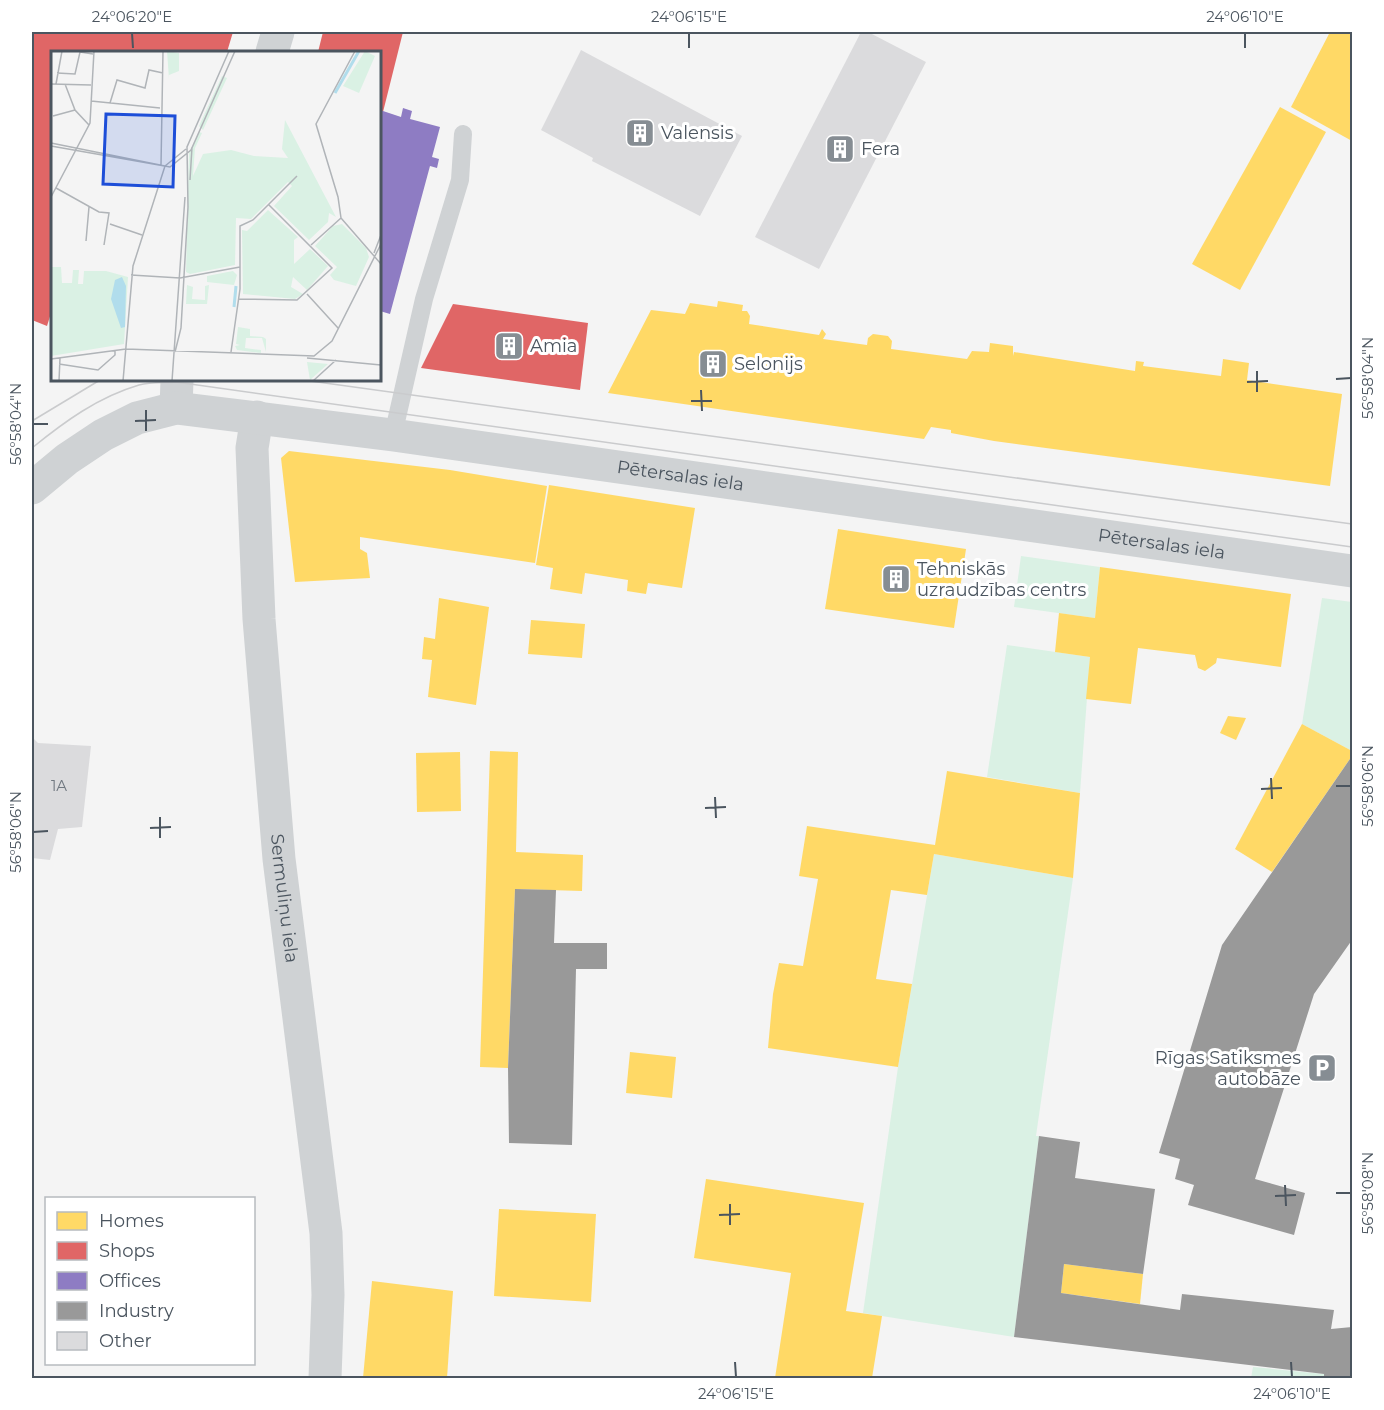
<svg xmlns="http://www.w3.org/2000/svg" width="1384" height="1410" font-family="Montserrat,sans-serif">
  <rect width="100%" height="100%" fill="#f4f4f4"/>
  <!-- green -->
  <g fill="#daf1e4">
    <polygon points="1021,556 1100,567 1095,618 1014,607"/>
    <polygon points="1322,598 1352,602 1352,751 1302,724"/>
    <polygon points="1007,645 1090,657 1080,793 987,777"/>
    <polygon points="934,854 1073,878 1036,1136 1039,1136 1014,1337 863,1313 898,1067"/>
    <polygon points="1253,1367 1324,1374 1324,1378 1251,1378"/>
  </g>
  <!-- homes -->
  <g fill="#ffd966">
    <polygon points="1330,32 1352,32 1352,141 1291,107"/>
    <polygon points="1280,107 1326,132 1240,290 1192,264"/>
    <polygon points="718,301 743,305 742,311 747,311 750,316 749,324 819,335 822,329 826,334 823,339 867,345 868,338 873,334 888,336 892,341 891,349 967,359 972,351 989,352 990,343 1013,346 1013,356 1014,352 1135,371 1136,361 1144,362 1143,366 1221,376 1223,359 1249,363 1247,380 1342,394 1330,486 994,441 951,433 951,430 931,427 924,439 608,393 651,310 685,314 690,303 717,307"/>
    <polygon points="289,451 450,470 547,486 535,563 360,537 360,549 367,553 370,578 295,582 281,458"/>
    <polygon points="549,485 695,508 682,588 648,583 646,594 627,591 628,580 585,573 582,594 550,589 553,568 536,565"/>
    <polygon points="838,529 966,549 954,628 825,609"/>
    <polygon points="1100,567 1291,594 1281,667 1217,658 1216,663 1205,671 1198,668 1195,655 1138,648 1131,704 1086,699 1090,657 1055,652 1059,613 1095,618"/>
    <polygon points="439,598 489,607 476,705 428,697 432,660 422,659 424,637 435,639"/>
    <polygon points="531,620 585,624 582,658 528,654"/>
    <polygon points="1228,716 1246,718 1236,740 1220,733"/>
    <polygon points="1302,724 1352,751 1352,756 1272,872 1235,849"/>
    <polygon points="490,751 518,752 516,852 583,855 582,891 515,889 508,1068 480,1067"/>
    <polygon points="460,752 461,811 417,812 416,753"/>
    <polygon points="947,771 1080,793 1073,878 934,854 927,895 891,890 876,979 912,984 898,1067 768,1048 773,994 779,963 803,966 818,879 799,876 807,826 935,845"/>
    <polygon points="630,1052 676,1057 672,1098 626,1093"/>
    <polygon points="706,1179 864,1203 846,1311 882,1316 872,1378 775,1378 791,1273 694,1258"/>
    <polygon points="499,1209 596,1214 591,1302 494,1296"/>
    <polygon points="1064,1264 1143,1274 1140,1304 1061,1293"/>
    <polygon points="372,1281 453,1291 447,1378 363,1378"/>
  </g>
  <!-- shops -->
  <g fill="#e06666">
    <polygon points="32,32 233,32 227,52 52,52 52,310 47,326 32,320"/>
    <polygon points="323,32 403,32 383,112 380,110 380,52 318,52"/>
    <polygon points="453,304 588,323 580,390 421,368"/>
  </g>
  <!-- offices -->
  <polygon fill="#8e7cc3" points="403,108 412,111 410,119 440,127 432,157 439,159 437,168 430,166 390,314 380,311 380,110 401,117"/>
  <!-- industry -->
  <g fill="#999">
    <polygon points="1352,756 1352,940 1314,994 1255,1179 1305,1193 1294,1235 1188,1205 1194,1185 1175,1179 1180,1159 1159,1153 1222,945"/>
    <polygon points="515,889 556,890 554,943 607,943 607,969 576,969 572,1145 509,1143 508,1068"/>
    <polygon points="1039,1136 1080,1142 1075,1178 1155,1189 1143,1274 1064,1264 1061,1293 1180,1310 1182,1294 1334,1310 1331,1329 1352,1327 1352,1378 1324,1378 1324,1374 1014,1337"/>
  </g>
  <!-- building -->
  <g fill="#dbdbdd">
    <polygon points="861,32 868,32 926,62 819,269 755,237"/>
    <polygon points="581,50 742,136 700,216 592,161 593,158 541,130"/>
    <polygon points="32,737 38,743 91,746 82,827 58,829 50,860 32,858"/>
  </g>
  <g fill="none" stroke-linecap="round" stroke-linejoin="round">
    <!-- service -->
    <polyline stroke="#cfd2d4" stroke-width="18" points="393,435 424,299 460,180 463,134"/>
    <!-- minor -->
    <g stroke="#cfd2d4" stroke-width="33">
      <polyline points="272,52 278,32"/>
      <polyline points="176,408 177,380"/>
      <path id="s1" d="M257,417L252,448L259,619L279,859L326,1233L328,1295L325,1378"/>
    </g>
    <!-- tertiary -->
    <path stroke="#cfd2d4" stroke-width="33" id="s2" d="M32,488L67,459L103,435L137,418L176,408L393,435L1352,571"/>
    <!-- tram -->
    <g stroke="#cacbcd" stroke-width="1.5">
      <polyline points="303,380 1352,524"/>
      <polyline points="32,421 100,380"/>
      <path d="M32,448C64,422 98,397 139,385C151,382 165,383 176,382L1352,547"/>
    </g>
  </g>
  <!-- ticks -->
  <path fill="none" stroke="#4b555f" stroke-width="2" d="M132,33L133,48M689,33V48M1245,33V48M1257,371V392M1336,379L1351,378M1247,382L1268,381M701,390L702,411M691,401H712M146,410V431M135,421L156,420M33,424H48M1271,778L1272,799M1336,786H1351M1261,789L1282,788M715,797L716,818M705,808L726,807M160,817V838M150,828L171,827M33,832L48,831M1285,1185L1286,1206M1336,1193H1351M1275,1196L1296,1195M730,1204V1225M719,1215L740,1214M735,1362L736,1377M1291,1362L1292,1377"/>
  <!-- icons -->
  <defs>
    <g id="building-square" transform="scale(1.5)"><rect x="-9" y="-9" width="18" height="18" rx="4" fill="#868d93" stroke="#fff"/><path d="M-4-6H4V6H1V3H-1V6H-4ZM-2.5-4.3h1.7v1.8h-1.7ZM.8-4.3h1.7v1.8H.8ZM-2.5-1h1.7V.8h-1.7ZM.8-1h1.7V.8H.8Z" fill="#fff"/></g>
    <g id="parking-square" transform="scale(1.5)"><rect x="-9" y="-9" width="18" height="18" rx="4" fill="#868d93" stroke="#fff"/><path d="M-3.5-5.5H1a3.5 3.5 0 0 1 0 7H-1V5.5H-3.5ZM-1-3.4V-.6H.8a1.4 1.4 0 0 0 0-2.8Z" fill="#fff"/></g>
  </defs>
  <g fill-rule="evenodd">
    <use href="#building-square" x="640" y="133"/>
    <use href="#building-square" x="840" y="149"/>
    <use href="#building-square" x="509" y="346"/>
    <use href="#building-square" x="713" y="364"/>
    <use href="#building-square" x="896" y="579"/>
    <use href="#parking-square" x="1322" y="1068"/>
  </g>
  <g text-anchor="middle" stroke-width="6" stroke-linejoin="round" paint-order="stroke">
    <!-- number labels -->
    <g font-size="15" fill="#707880">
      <text x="59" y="791">1A</text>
    </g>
    <!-- poi labels -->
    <g font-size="18" fill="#4b555f" stroke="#fff" text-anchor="start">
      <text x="661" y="139">Valensis</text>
      <text x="861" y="155">Fera</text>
      <text x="530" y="352">Amia</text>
      <text x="734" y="370">Selonijs</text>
      <text x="917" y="575">Tehniskās<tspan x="917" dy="21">uzraudzības centrs</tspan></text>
      <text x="1301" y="1064" text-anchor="end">Rīgas Satiksmes<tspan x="1301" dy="21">autobāze</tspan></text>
    </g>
    <!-- street labels -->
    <g font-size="18" fill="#4b555f" stroke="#fff">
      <text dy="6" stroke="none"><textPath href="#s2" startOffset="676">Pētersalas iela</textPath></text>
      <text dy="6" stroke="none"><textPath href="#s2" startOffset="1162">Pētersalas iela</textPath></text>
      <text dy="6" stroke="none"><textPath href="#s1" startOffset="483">Sermuliņu iela</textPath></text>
    </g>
  </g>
  <!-- overview -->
  <g transform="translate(51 51)">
    <rect width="330" height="330" fill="#f4f4f4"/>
    <path d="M116,0L128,2V20L118,24V28ZM314,0L324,5L308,42L292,35ZM171,25L176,27L152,79L148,75ZM234,69L285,166L278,162L277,171L258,189L223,155L241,135L237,131L200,168L185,167L184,214L139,223L135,221L138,102L148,81L151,82L144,97L142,125L152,103L180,99L203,105L237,107L231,98ZM217,159L247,186L243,189V213L259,198L277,215L256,239L242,226L240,236L252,243L244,248L192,243L191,179L196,180ZM291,173L315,197L318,206L305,235L283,229L279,224L286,216L264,195L282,175ZM0,216H10L11,232H21L22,219H28L27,233H32L33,220H55L77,226L73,293L0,305ZM182,220L186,224L183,234L156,231V225ZM136,234L142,236L141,248L154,249V235L158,234L156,253H135ZM187,276L199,278V285L212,286L215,288V301L211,287H195L194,297L210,299V302L186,299L184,295L189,294L185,293ZM256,311L277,313L259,329Z" fill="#daf1e4"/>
    <path d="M71,226L75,235L74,276L70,277L60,248L64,229Z" fill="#b1ddec"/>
    <path fill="none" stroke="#b1ddec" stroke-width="3" d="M284,42L308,0M183,256L185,235"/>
    <path fill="none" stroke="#b0b4b8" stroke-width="1.5" d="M6,22L24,23L29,1L42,3M0,33L40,34M5,33L11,0M14,33L24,59L38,74M40,50L109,57M59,52L66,29L94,37L98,19L112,22M2,65L24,59M0,92L114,115L135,98M0,95L119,116L140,99L184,0M110,114L112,0M139,129L141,96M5,137L48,161L58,162L53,194M0,146L39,72L43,0M290,167L287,146L265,73L304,0M290,167L330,213M59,173L91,184M35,190L38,156M260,194L290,167M323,202L330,184M80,224L129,227L189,216M256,243L287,277M187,248L246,249L281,217L218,154M124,301L130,277L137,156L136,96L178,0M180,301L189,238V175L202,169L246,125M256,307L330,314M0,308L75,298L263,305L281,290L330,193M8,313L47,319L64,304V299M8,330L9,307M72,330L82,215L114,115M121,330L134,146M262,330L285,309"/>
    <path fill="#1d4ed8" fill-opacity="0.15" stroke="#1d4ed8" stroke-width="3" d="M55,63L124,65L122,136L52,133Z"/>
    <rect width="330" height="330" fill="none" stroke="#4b555f" stroke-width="3"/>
  </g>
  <!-- border -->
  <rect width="1384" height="1410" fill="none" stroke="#ffffff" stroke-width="66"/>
  <!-- legend -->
  <rect x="45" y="1197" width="210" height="168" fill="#ffffff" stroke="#b7bbbf" stroke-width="1.5"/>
  <rect x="57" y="1212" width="30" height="18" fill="#ffd966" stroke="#b7bbbf" stroke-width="1.5"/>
  <text x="99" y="1227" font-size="18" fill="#4b555f">Homes</text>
  <rect x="57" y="1242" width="30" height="18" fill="#e06666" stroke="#b7bbbf" stroke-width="1.5"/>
  <text x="99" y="1257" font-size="18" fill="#4b555f">Shops</text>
  <rect x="57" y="1272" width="30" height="18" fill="#8e7cc3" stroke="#b7bbbf" stroke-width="1.5"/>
  <text x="99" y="1287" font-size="18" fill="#4b555f">Offices</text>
  <rect x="57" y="1302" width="30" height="18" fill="#999999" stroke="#b7bbbf" stroke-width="1.5"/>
  <text x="99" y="1317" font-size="18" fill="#4b555f">Industry</text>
  <rect x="57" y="1332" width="30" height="18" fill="#dbdbdd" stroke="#b7bbbf" stroke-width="1.5"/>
  <text x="99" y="1347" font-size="18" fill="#4b555f">Other</text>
  <rect x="33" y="33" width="1318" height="1344" fill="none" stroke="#4b555f" stroke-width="2"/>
  <g font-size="15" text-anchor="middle" fill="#4b555f">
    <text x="132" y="22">24°06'20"E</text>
    <text x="689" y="22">24°06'15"E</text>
    <text x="1245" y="22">24°06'10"E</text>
    <text transform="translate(1368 378) rotate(-90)" y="5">56°58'04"N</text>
    <text transform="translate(16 424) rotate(-90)" y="5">56°58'04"N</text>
    <text transform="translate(1368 786) rotate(-90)" y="5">56°58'06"N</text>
    <text transform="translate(16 832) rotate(-90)" y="5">56°58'06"N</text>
    <text transform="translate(1368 1193) rotate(-90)" y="5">56°58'08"N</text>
    <text x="736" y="1399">24°06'15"E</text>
    <text x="1292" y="1399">24°06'10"E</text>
  </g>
</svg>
